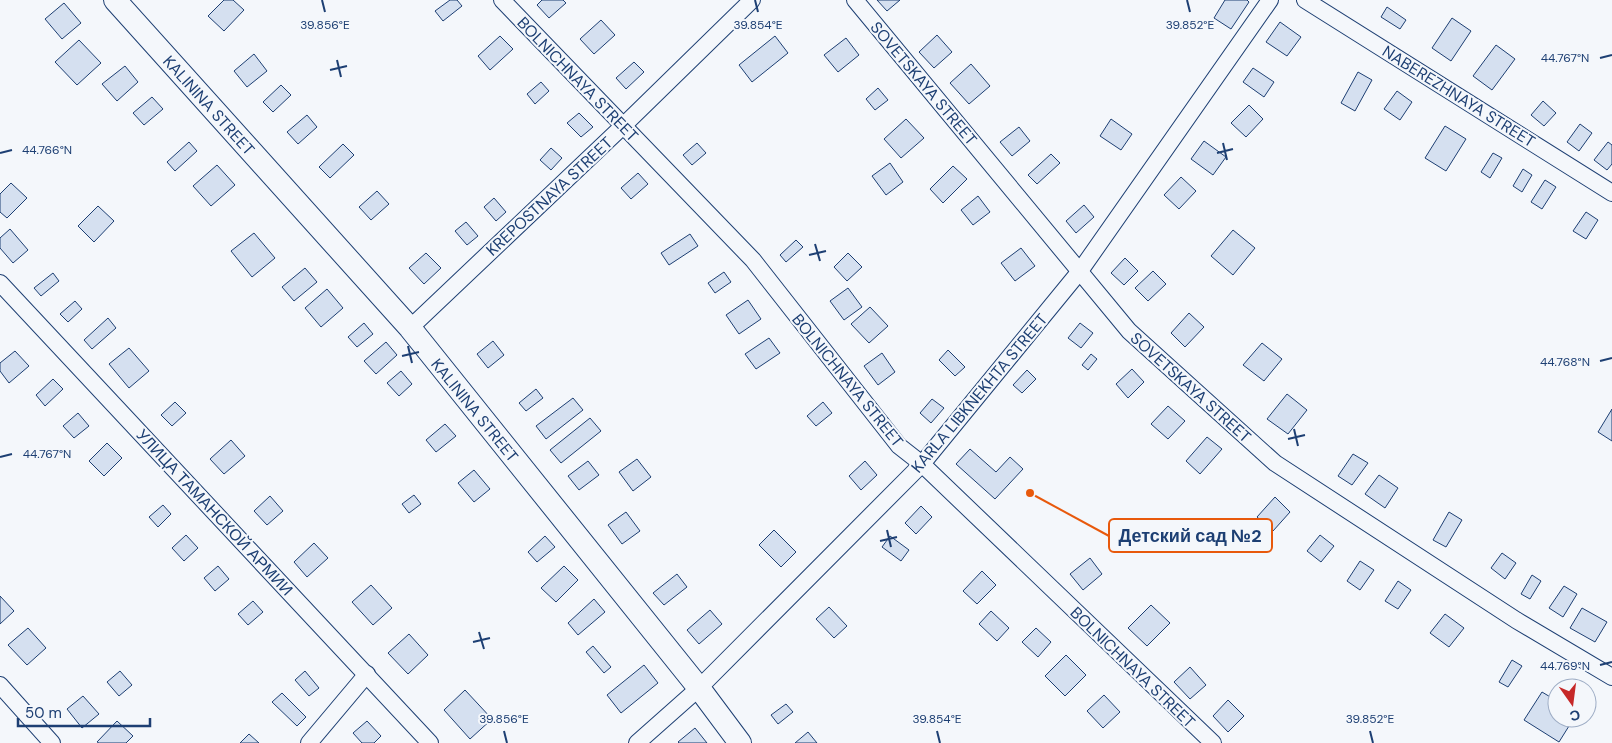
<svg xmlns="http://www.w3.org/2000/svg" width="1612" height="743" font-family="'DM Sans',sans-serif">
  <rect width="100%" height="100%" fill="#f4f7fb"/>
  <!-- building -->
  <g fill="#d5e0f0" stroke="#1d3f73">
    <polygon points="224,0 233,0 244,10 224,31 208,16"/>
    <polygon points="450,0 457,0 462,6 443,21 435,11"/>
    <polygon points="542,0 563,0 566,3 549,18 537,5"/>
    <polygon points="877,0 900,0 887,11"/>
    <polygon points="1225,0 1247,0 1249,2 1231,29 1214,18"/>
    <polygon points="64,3 81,23 62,39 45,19"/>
    <polygon points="1387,7 1406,20 1400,29 1381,17"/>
    <polygon points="1452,18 1471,31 1451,61 1432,48"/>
    <polygon points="601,20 615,35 594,54 580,39"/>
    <polygon points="1280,22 1301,37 1287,56 1266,42"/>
    <polygon points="937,35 952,52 934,68 919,52"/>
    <polygon points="500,36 513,49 490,70 478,56"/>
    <polygon points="775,36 788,53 752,82 739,65"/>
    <polygon points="846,38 859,55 838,72 824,55"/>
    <polygon points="79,40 101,63 77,85 55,62"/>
    <polygon points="1496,45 1515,59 1492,90 1473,76"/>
    <polygon points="254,54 267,71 247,87 234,71"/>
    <polygon points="634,62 644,72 626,89 616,78"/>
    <polygon points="971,64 990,86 969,104 950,83"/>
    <polygon points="125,66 138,82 117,101 102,84"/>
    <polygon points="1253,68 1274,82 1264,97 1243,82"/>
    <polygon points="1358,72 1372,80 1355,111 1341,103"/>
    <polygon points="541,82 549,91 535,104 527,94"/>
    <polygon points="281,85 291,95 273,112 263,102"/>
    <polygon points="878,88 888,100 875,110 866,99"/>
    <polygon points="1397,91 1412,102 1400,120 1384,109"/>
    <polygon points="152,97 163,109 144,125 133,113"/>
    <polygon points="1543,101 1556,113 1544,126 1531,115"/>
    <polygon points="1249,105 1263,119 1246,137 1231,123"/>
    <polygon points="579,113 593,127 581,137 567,123"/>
    <polygon points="307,115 317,127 298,144 287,132"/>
    <polygon points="906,119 924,138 901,158 884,139"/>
    <polygon points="1111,119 1132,134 1121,150 1100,136"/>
    <polygon points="1580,124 1592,133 1579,151 1567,142"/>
    <polygon points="1445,126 1466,139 1446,171 1425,158"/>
    <polygon points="1019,127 1030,141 1012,156 1000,142"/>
    <polygon points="1204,141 1226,157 1213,175 1191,159"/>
    <polygon points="189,142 197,151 175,171 167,162"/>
    <polygon points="1608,142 1612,145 1612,164 1607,170 1594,160"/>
    <polygon points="697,143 706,153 692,165 683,155"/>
    <polygon points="343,144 354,155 330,178 319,167"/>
    <polygon points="551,148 562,158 551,170 540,160"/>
    <polygon points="1493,153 1502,158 1490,178 1481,172"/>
    <polygon points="1051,154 1060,163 1037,184 1028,175"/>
    <polygon points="890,163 903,182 886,195 872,176"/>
    <polygon points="217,165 235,185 211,206 193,186"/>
    <polygon points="953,166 967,179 943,203 930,189"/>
    <polygon points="1523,169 1532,175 1522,192 1513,186"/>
    <polygon points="638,173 648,184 631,199 621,188"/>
    <polygon points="1181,177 1196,191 1179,209 1164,195"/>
    <polygon points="1545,180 1556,187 1542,209 1531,202"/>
    <polygon points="11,183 27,198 7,218 0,212 0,194"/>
    <polygon points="377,191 389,204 371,220 359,207"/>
    <polygon points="978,196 990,212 973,225 961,210"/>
    <polygon points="494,198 506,212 496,221 484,207"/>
    <polygon points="1084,205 1094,217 1076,233 1066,221"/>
    <polygon points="98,206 114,221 94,242 78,226"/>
    <polygon points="1586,212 1598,220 1586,239 1573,231"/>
    <polygon points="466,222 478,236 467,245 455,231"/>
    <polygon points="10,229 28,250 13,263 0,248 0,238"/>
    <polygon points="1233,230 1255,248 1233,275 1211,256"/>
    <polygon points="254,233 275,258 252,277 231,251"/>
    <polygon points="690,234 698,246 669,265 661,253"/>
    <polygon points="796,240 803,247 786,262 780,255"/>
    <polygon points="1021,248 1035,266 1015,281 1001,263"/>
    <polygon points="426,253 441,268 424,284 409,268"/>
    <polygon points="848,253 862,267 847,281 834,267"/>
    <polygon points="1125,258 1138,271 1124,285 1111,273"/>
    <polygon points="305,268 317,282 294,301 282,287"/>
    <polygon points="1153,271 1166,284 1148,301 1135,288"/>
    <polygon points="724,272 731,282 715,293 708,283"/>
    <polygon points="53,273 59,281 41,296 34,288"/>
    <polygon points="848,288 862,307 844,320 830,301"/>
    <polygon points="327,289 343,308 321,327 305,308"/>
    <polygon points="748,300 761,319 739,334 726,315"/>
    <polygon points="75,301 82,309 68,322 60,314"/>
    <polygon points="870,307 888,326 869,343 851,324"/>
    <polygon points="1189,313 1204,327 1185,347 1171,333"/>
    <polygon points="108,318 116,328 92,349 84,340"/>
    <polygon points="364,323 373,334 357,347 348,337"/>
    <polygon points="1080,323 1093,333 1081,348 1068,338"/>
    <polygon points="769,338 780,353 756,369 745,354"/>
    <polygon points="493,341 504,355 488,368 477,354"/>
    <polygon points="386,342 397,355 376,374 364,361"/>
    <polygon points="1262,343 1282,359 1264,381 1243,365"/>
    <polygon points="129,348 149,371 129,388 109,364"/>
    <polygon points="948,350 965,367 955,376 939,360"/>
    <polygon points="15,351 29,366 9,383 0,371 0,363"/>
    <polygon points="882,353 895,372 878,385 864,366"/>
    <polygon points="1091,354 1097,359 1088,370 1082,365"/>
    <polygon points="1132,369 1144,382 1128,398 1116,384"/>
    <polygon points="1027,370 1036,379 1022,393 1013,385"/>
    <polygon points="401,371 412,384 399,396 387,383"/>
    <polygon points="53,379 63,389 45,406 36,395"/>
    <polygon points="536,389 543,398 526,411 519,403"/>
    <polygon points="1287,394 1307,410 1288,434 1267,419"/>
    <polygon points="573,398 583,410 546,439 536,426"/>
    <polygon points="932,399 944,408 931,423 920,413"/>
    <polygon points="175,402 186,413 172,426 161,415"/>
    <polygon points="823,402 832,413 816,426 807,416"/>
    <polygon points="1168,406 1185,421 1168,439 1151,424"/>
    <polygon points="1612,409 1612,441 1598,432"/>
    <polygon points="78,413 89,426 74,438 63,426"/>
    <polygon points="590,418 601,431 561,463 550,450"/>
    <polygon points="445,424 456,436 436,452 426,440"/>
    <polygon points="1207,437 1222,449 1200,474 1186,461"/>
    <polygon points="231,440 245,456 224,474 210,459"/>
    <polygon points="107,443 122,458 104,476 89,461"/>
    <polygon points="970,449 996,472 1010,457 1023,469 995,499 956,464"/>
    <polygon points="1353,454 1368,463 1352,485 1338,476"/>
    <polygon points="637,459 651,477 633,491 619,472"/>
    <polygon points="588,461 599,475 579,490 568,476"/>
    <polygon points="865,461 877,475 861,490 849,476"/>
    <polygon points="474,470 490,489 474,502 458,483"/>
    <polygon points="1379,475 1398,488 1385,508 1365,494"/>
    <polygon points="414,495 421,504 409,513 402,504"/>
    <polygon points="270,496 283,511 267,525 254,511"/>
    <polygon points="1275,497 1290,512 1273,531 1257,517"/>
    <polygon points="163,505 171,514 158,527 149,517"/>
    <polygon points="921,506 932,517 916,534 905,523"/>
    <polygon points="626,512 640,531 622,544 608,525"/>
    <polygon points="1449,512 1462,520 1446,547 1433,540"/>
    <polygon points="774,530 796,552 781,567 759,545"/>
    <polygon points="186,535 198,548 184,561 172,548"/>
    <polygon points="1320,535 1334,546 1321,562 1307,551"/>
    <polygon points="545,536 555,547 537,562 528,552"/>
    <polygon points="890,536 909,550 901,561 882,547"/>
    <polygon points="314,543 328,558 307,577 294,562"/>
    <polygon points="1502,553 1516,563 1505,579 1491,568"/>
    <polygon points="1090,558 1102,574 1083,590 1070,574"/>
    <polygon points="1360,561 1374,570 1360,590 1347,581"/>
    <polygon points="218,566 229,579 215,591 204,578"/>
    <polygon points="564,566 578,580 556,602 541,588"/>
    <polygon points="982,571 996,585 977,604 963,591"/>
    <polygon points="677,574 687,587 664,605 653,593"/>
    <polygon points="1532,575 1541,581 1530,599 1521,594"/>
    <polygon points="1398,581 1411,590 1398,609 1385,601"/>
    <polygon points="371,585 392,608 373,625 352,602"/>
    <polygon points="1564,586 1577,594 1563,617 1549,608"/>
    <polygon points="0,596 14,611 0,624"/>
    <polygon points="594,599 605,612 578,635 568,623"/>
    <polygon points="253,601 263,612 248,625 238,614"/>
    <polygon points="1151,605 1170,623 1147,646 1128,628"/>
    <polygon points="829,607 847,626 834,638 816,619"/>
    <polygon points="1582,608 1607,622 1595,642 1570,628"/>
    <polygon points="710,610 722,624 699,644 687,630"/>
    <polygon points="991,611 1009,628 997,641 979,624"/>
    <polygon points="1445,614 1464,628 1449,647 1430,633"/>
    <polygon points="28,628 46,648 27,665 8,645"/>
    <polygon points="1036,628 1051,642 1038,657 1022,642"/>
    <polygon points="409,634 428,655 408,674 388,653"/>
    <polygon points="593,646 611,667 604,673 586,652"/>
    <polygon points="1066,655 1086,675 1065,696 1045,676"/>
    <polygon points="1512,660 1522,666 1508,687 1499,682"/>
    <polygon points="644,665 658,683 621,713 607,695"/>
    <polygon points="1190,667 1206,685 1190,699 1174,682"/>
    <polygon points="120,671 132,685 119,696 107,682"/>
    <polygon points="305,671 319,688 309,696 295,680"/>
    <polygon points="465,690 492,719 470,739 444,710"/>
    <polygon points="1542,692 1557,701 1557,718 1574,718 1559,742 1524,720"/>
    <polygon points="282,693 306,717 297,726 272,702"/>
    <polygon points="1104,695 1120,712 1103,728 1087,711"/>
    <polygon points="83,696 99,714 82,728 67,709"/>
    <polygon points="1228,700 1244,716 1228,732 1213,716"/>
    <polygon points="786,704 793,712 778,724 771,715"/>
    <polygon points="117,721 133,736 126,743 99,743 97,742"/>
    <polygon points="367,721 381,736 374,743 362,743 353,733"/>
    <polygon points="695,728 707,743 679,743 678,742"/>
    <polygon points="808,732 817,743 795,743"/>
    <polygon points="249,734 259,743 240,743"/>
  </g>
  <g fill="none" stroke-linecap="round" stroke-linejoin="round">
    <!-- street casing -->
    <g stroke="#1d3f73" stroke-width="18">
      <g id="street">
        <polyline points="502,0 753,260 899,446 922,464 1213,743"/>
        <polyline points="855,0 1129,331 1275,463 1516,620 1612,677"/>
        <polyline points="1305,0 1612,193"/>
        <polyline points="0,283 430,743"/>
        <polyline points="410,328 623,126 752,0"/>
        <polyline points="0,685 52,743"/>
        <polyline points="309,743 367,674"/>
        <polyline points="637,743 699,688 922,464 1080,271 1270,0"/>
      </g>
    </g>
    <!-- secondary casing -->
    <g stroke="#1d3f73" stroke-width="24">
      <polyline id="secondary" points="115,0 410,328 699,688 740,743"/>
    </g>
    <!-- street -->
    <use href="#street" stroke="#f4f7fb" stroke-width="16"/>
    <!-- secondary -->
    <use href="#secondary" stroke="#f4f7fb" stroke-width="22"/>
  </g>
  <!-- ticks -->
  <path fill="none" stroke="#1d3f73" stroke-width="2" d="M322,0L325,12M755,0L758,12M1187,0L1190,12M1600,58L1612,55M337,60L341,77M330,70L347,66M1223,143L1227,160M0,153L12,150M1217,153L1233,149M815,244L820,261M809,255L826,251M408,346L412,363M402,356L419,352M1600,361L1612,358M1294,429L1298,446M1288,439L1305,435M0,457L12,454M887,530L891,547M880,541L897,537M479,632L484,649M473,642L490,638M1600,665L1612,662M504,731L507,743M937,731L940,743M1370,731L1373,743"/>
  <g text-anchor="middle" stroke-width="4" stroke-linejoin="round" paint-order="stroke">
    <!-- street labels -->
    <g font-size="16" fill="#1d3f73" stroke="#f4f7fb">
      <text transform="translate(578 79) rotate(46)" y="6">BOLNICHNAYA STREET</text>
      <text transform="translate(924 83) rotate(50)" y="6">SOVETSKAYA STREET</text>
      <text transform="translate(1459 96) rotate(32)" y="6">NABEREZHNAYA STREET</text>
      <text transform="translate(209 105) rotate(48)" y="6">KALININA STREET</text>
      <text transform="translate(549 196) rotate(-43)" y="6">KREPOSTNAYA STREET</text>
      <text transform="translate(848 380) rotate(51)" y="6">BOLNICHNAYA STREET</text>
      <text transform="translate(1191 387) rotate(42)" y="6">SOVETSKAYA STREET</text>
      <text transform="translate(979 393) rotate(-50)" y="6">KARLA LIBKNEKHTA STREET</text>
      <text transform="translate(475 410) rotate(51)" y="6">KALININA STREET</text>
      <text transform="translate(215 512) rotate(47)" y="6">УЛИЦА ТАМАНСКОЙ АРМИИ</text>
      <text transform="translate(1133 667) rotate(44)" y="6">BOLNICHNAYA STREET</text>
    </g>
  </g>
  <g font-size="12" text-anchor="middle" fill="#1d3f73" stroke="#f4f7fb" stroke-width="4" stroke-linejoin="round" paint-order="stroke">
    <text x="758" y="29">39.854°E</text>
    <text x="1190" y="29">39.852°E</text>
    <text x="325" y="29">39.856°E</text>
    <text x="1565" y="62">44.767°N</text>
    <text x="47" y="154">44.766°N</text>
    <text x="1565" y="366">44.768°N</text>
    <text x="47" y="458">44.767°N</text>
    <text x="1565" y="670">44.769°N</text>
    <text x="504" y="723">39.856°E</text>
    <text x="937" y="723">39.854°E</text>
    <text x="1370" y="723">39.852°E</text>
  </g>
  <!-- callouts -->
  <path fill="none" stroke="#e8590c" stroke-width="2" d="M1030 493L1109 536"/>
  <circle fill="#e8590c" stroke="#f4f7fb" stroke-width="2" cx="1030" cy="493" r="5"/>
  <rect fill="#f4f7fb" stroke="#e8590c" stroke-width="2" x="1109" y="519" width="163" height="33" rx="5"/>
  <g font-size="18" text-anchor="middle" font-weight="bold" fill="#1d3f73">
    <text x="1190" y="542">Детский сад №2</text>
  </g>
  <!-- north arrow -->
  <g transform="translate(1572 703) rotate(166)"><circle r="24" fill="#f4f7fb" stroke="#9eadc5"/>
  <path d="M0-4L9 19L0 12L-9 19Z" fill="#c62828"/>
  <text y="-8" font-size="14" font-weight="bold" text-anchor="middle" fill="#1d3f73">С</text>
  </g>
  <!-- scale -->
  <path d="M18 718v8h132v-8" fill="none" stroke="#1d3f73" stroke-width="2.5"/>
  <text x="25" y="718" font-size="15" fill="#1d3f73" stroke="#f4f7fb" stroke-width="4" paint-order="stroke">50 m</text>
</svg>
